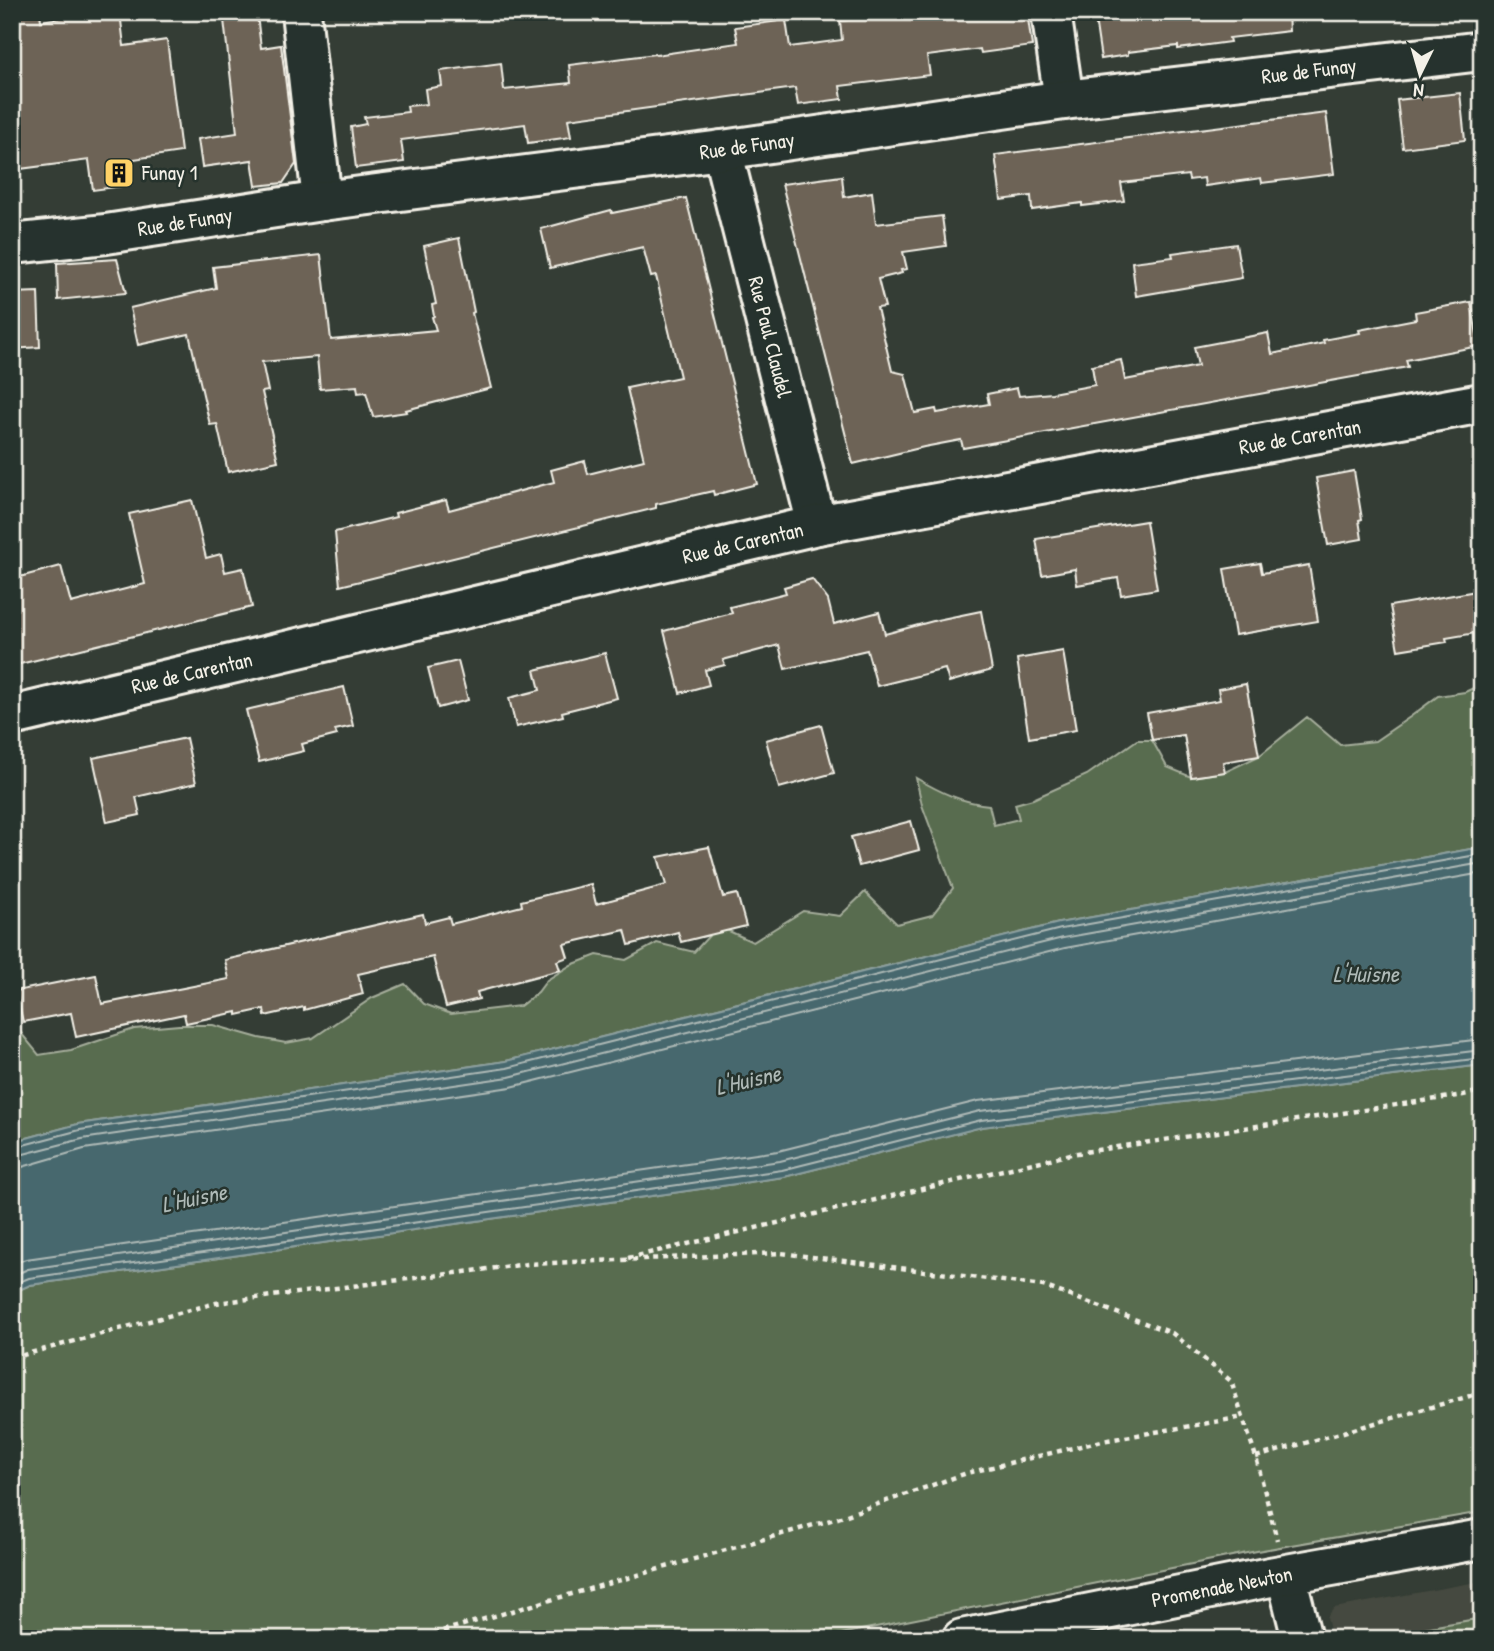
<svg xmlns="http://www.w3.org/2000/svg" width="1494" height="1651" font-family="'Patrick Hand',sans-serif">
  <rect width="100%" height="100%" fill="#343d35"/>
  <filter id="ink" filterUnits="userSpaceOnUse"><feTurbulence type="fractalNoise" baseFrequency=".0143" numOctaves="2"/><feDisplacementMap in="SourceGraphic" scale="14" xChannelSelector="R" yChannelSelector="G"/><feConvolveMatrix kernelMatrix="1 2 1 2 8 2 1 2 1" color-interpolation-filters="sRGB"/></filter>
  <g filter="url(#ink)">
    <!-- built -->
    <polygon fill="#45493f" points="1482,1581 1482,1639 1332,1639 1327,1617 1334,1608"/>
    <!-- green -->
    <g fill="#596c4f" stroke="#a6ae9c" stroke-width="2">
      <path d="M1482,684V847L1059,923L506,1061L78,1124L12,1142V1022L39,1055L71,1050L134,1029L179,1025H213L259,1038L286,1043L313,1038L372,998L405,984L424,1004L451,1014L520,1006L538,992L547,980L571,965L597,955L626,960L657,943L694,952L718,926L753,942L803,911L840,916L865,892L897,924L932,915L953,888L922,805L916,778C940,792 960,802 989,805L994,825L1019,819L1015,804L1033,799L1087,775L1137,740H1152L1167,767L1191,777L1225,772L1259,756L1307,717L1340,745L1375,741L1410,717L1438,696L1465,692Z"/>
      <polygon points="1482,1065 1482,1512 1257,1551 816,1639 12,1639 12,1293 30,1285 784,1177 981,1127"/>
      <polygon points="1482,1618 1482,1639 1361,1639"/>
    </g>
    <!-- water -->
    <polygon fill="#47686e" stroke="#8c9f9f" stroke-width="2" points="1482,847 1482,1065 982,1127 784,1177 30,1285 12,1293 12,1142 78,1124 506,1061 1059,923"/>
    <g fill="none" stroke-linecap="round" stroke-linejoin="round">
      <!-- shore -->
      <g stroke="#afbab7" stroke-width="2">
        <polyline points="12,1148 80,1130 507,1068 1061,929 1482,854"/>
        <polyline points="12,1157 82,1139 509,1077 1063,938 1482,863"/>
        <polyline points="12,1168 22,1167 84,1149 511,1087 1065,948 1482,873"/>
        <polyline points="12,1264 26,1259 778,1151 978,1101 1482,1039"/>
        <polyline points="12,1276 28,1269 780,1161 980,1111 1482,1050"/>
        <polyline points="12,1285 29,1278 782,1170 981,1120 1482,1058"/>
      </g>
    </g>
    <!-- building -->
    <g fill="#6d6456" stroke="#f4f1e8" stroke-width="2">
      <polygon points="12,12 40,12 41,21 99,12 120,12 124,46 167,40 181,152 127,160 131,185 93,190 89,160 12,170"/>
      <polygon points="873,12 1027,12 1032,46 981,53 980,49 927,56 930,75 840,86 842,99 798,105 795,88 568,119 571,137 528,143 525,124 401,140 404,162 356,168 351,127 366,124 364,117 408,112 407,106 427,104 425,89 442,86 440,71 501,63 504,90 571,83 569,65 655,54 656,55 738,43 735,27 786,20 790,47 842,40 840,21 873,17"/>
      <polygon points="1094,12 1288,12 1289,31 1229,38 1230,42 1178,49 1178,46 1128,52 1128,55 1101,59"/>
      <polygon points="257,15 261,48 281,45 296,164 283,183 256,186 252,160 202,167 198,139 237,133 224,20"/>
      <polygon points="1460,93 1465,140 1403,148 1397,100"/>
      <polygon points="1326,113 1334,174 1262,183 1261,178 1205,186 1204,178 1189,180 1188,175 1121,183 1124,201 1082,206 1082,203 1032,210 1031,196 1001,200 995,155"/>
      <polygon points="842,176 844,197 872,192 876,224 942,216 946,246 903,252 907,269 901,270 902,273 878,279 885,307 877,308 892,371 905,374 915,413 936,409 937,413 989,404 987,394 1017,388 1019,396 1052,393 1095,385 1092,366 1121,360 1125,380 1198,366 1194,347 1268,333 1272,354 1324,343 1323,340 1360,333 1359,330 1416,319 1415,312 1471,302 1479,346 1406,360 1408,367 963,448 961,440 924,447 853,464 782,184"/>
      <polygon points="686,198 757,484 714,495 713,491 656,504 656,508 340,586 335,532 396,517 395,513 446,500 449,510 554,482 551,470 585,461 588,474 644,460 627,388 680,377 656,276 651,277 643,247 550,268 541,229 611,210 612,213"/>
      <polygon points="459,238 474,312 472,313 491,388 406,410 407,412 373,417 366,392 358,393 357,386 320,389 317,357 262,362 268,391 262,392 278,461 228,472 217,424 210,425 189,334 138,345 130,308 216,288 213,267 321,255 331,340 436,330 432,317 434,316 432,305 436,304 424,246"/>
      <polygon points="1236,244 1242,278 1136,296 1132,262 1173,257 1172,253"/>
      <polygon points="117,259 126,293 58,300 57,263"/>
      <polygon points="38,292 40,347 12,349 12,293"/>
      <polygon points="1354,471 1362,519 1359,520 1362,539 1328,545 1316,478"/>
      <polygon points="192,500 206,558 221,554 225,572 243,568 252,607 12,666 12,579 61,566 71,603 145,584 129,514"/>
      <polygon points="1146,521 1157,589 1121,595 1118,578 1077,585 1075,569 1042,575 1036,539"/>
      <polygon points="1260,563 1262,573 1309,565 1318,621 1235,635 1224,569"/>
      <polygon points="812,579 828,600 834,624 879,612 885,634 937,620 981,611 992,670 949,682 945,669 877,686 867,650 785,669 779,645 723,660 725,665 705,670 709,685 680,693 664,631 732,613 730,607 786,593 784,587"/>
      <polygon points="1482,590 1482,632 1446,638 1447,642 1398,650 1390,606"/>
      <polygon points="1063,651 1076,730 1029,738 1017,659"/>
      <polygon points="605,653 617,698 562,712 563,716 516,727 509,698 540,690 535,670"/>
      <polygon points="458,661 468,700 438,708 428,668"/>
      <polygon points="1246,684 1259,756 1223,762 1225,772 1191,777 1184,735 1152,740 1147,713 1220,700 1218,689"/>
      <polygon points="344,687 353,726 335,730 337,735 302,744 304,751 259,762 246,710"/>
      <polygon points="821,725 834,773 779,788 766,740"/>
      <polygon points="186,738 196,783 136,797 140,815 107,822 93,758"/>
      <polygon points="911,821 919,850 859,866 851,837"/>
      <polygon points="709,847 723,897 737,894 746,926 681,942 678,932 629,945 625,930 564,944 568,957 557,961 560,970 477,992 479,999 446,1007 433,957 358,974 363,994 304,1010 304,1007 265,1016 264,1009 237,1015 237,1012 186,1023 184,1014 76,1037 71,1013 23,1022 16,991 96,975 102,1004 229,979 225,960 423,914 425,923 449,917 451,924 522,906 521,901 591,884 596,904 666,885 658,857"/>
    </g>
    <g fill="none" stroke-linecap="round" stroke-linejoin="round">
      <!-- minor casing -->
      <g stroke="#f4f1e8" stroke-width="44">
        <g id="minor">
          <polyline points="301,12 322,201"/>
          <polyline points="1051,12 1064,100"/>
          <polyline points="722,150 817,525"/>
          <polyline points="12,244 106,234 322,201 722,150 1064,100 1482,51"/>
          <polyline points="12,716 817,525 1482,403"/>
          <polyline points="1286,1575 1302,1639"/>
          <polyline points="962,1639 1270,1577 1482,1539"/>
        </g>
      </g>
      <!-- path -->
      <g stroke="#f4f1e8" stroke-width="4.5" stroke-dasharray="5 5" stroke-linecap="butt">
        <polyline points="628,1258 1071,1154 1463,1095 1482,1091"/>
        <polyline points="12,1358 216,1303 528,1264 781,1253 1043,1286 1172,1333 1231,1381 1256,1457 1277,1540"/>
        <polyline points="1256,1457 1470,1396 1482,1391"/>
        <polyline points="414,1639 838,1518 967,1473 1102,1441 1244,1417"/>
      </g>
      <!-- minor -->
      <use href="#minor" stroke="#26332d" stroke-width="38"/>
    </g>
  </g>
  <!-- icons -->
  <defs>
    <g id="building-square" transform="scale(1.575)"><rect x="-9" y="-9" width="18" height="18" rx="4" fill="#ffd166" stroke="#26332d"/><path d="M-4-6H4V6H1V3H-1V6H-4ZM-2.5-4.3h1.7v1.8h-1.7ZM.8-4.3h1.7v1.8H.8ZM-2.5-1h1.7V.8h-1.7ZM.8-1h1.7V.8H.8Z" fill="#111"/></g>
  </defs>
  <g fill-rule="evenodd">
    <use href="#building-square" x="119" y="173"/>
  </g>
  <g text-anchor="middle" stroke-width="5" stroke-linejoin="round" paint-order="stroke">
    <!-- street labels -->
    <g font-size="21" fill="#f4f1e8" stroke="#26332d">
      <text transform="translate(1309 71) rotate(-7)" y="7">Rue de Funay</text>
      <text transform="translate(747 146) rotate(-8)" y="7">Rue de Funay</text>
      <text transform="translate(185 222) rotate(-9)" y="7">Rue de Funay</text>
      <text transform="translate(770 337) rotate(76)" y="7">Rue Paul Claudel</text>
      <text transform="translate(1300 437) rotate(-10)" y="7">Rue de Carentan</text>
      <text transform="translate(743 543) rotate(-13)" y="7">Rue de Carentan</text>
      <text transform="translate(192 673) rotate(-13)" y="7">Rue de Carentan</text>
      <text transform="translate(1222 1587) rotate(-11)" y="7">Promenade Newton</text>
    </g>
    <!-- poi labels -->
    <g font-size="21" fill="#f4f1e8" stroke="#26332d" text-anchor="start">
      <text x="142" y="180">Funay 1</text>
    </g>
    <!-- water labels -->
    <g font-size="23" font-style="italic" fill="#afbab7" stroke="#26332d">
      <text x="1366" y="982">L'Huisne</text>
      <text transform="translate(748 1080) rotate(-13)" y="8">L'Huisne</text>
      <text transform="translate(194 1198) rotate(-12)" y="8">L'Huisne</text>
    </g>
  </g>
  <!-- margin -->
  <rect width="1494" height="1651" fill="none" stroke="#26332d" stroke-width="42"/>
  <rect x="21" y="21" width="1452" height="1609" fill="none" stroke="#f4f1e8" stroke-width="2.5" filter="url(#ink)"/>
  <!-- north arrow -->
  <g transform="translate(1420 74) rotate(185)" stroke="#26332d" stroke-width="5" paint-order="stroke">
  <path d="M0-5L12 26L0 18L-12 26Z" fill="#f4f1e8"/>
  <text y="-10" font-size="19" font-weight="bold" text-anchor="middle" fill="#f4f1e8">N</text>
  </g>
</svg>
